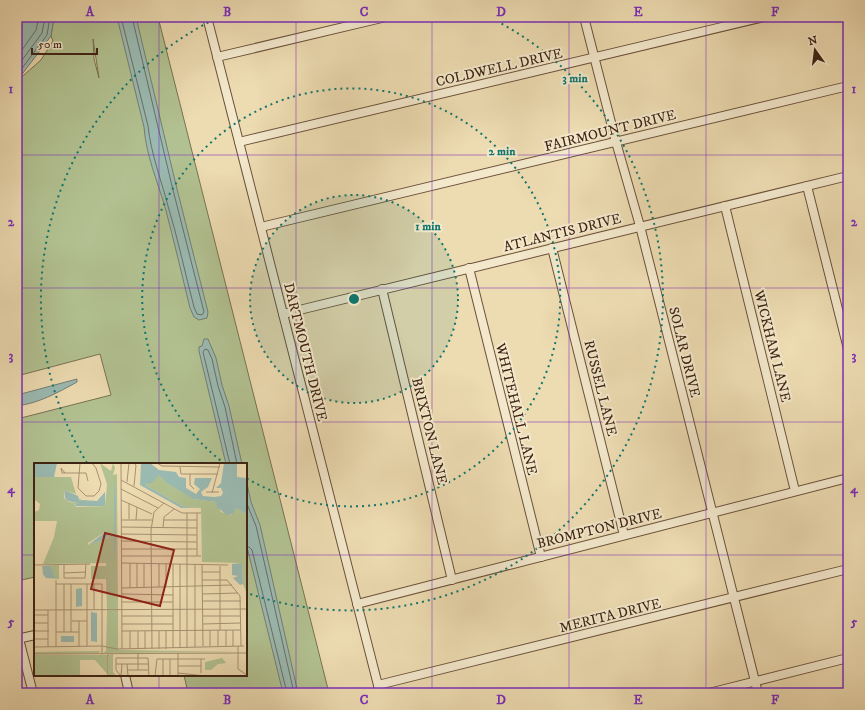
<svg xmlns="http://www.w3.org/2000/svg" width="865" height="710" font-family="'IM FELL DW Pica',serif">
  <rect width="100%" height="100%" fill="#eddbb1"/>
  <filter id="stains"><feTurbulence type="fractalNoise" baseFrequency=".005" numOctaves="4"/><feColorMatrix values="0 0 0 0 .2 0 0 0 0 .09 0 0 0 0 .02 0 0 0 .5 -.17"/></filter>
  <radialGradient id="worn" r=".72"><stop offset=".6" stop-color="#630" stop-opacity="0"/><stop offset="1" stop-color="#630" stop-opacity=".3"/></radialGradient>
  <!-- green -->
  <path fill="#b2c191" stroke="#787252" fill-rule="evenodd" d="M54,17H158L329,693H188L184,675H246V464H35V577L17,581V419L111,395L100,354L17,376V81L41,60L53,41L51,36ZM93,39L99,78L94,59Z"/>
  <!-- water -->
  <g fill="#9abab2" stroke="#757e72">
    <polygon points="17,17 54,17 51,36 17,81"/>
    <path d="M117,17H136L176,185L208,312L207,318L199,320L194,317L190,308C182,275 174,241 165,207C157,180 146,155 144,127Z"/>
    <polygon points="204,339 208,339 216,358 222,385 229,406 242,464 226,464 199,351 199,347 202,346"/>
    <path d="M77,379V382C57,393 39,403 17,406V395Z"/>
    <polygon points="246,479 251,502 260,525 298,693 283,693 246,543"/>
  </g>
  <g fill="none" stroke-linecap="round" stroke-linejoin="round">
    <!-- shore -->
    <g stroke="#6c6e62" stroke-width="1">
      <path d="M121,17L148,126C151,154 161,179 168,206C178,239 185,273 194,307L197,314L202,315L204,312L172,186L132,17"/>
      <polyline points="17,57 36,30 39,17"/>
      <polyline points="17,67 42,33 45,17"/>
      <polyline points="17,75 47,35 50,17"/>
      <polyline points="230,464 203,352 205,349 208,350 212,359 218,386 225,407 237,464"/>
      <polyline points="246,494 247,504 256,526 294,693"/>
      <polyline points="246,547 249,547 252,550 287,693"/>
    </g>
    <!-- street casing -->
    <g stroke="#6a513a" stroke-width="10">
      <g id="street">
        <polyline points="207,17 380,693"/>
        <polyline points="584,17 616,142 640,226 758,693"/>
        <polyline points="217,57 386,17"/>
        <polyline points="239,142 764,17"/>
        <polyline points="807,186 848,349"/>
        <polyline points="725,206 795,491"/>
        <polyline points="261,227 848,86"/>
        <polyline points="552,248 624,535"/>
        <polyline points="469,268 541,557"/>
        <polyline points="382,289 452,580"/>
        <polyline points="283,314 848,176"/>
        <polyline points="357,604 848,478"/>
        <polyline points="17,639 35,635"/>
        <polyline points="19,639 33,693"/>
        <polyline points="125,675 129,693"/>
        <polyline points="378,685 848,569"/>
        <polyline points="709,693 848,658"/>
      </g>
    </g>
    <!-- street -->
    <use href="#street" stroke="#f3e8cc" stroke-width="8"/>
  </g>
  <!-- grid -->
  <path fill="none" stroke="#7b2cbf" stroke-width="1" stroke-opacity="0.55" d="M159,17V464M296,17V693M432,17V693M569,17V693M706,17V693M17,155H848M17,288H848M17,422H848M17,555H35M246,555H848M159,675V693"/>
  <!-- distance rings -->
  <circle cx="354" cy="299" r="104" fill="#0f766e" fill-opacity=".12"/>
  <g fill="none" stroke="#0f766e" stroke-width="2" stroke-dasharray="2 4">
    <circle cx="354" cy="299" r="104"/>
    <path d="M225 464A209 209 0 1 1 246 478"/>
    <path d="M87 463A313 313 0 0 1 217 18M491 18A313 313 0 0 1 247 593"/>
  </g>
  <g text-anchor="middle" stroke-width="4" stroke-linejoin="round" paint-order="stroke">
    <!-- street labels -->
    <g font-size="14" fill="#3e2313" stroke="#f3e8cc">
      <text transform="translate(499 67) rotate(-13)" y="5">COLDWELL DRIVE</text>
      <text transform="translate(610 130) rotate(-14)" y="5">FAIRMOUNT DRIVE</text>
      <text transform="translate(562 232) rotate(-14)" y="5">ATLANTIS DRIVE</text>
      <text transform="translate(773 346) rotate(76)" y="5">WICKHAM LANE</text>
      <text transform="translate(306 352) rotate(76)" y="5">DARTMOUTH DRIVE</text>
      <text transform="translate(685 352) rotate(76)" y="5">SOLAR DRIVE</text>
      <text transform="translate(601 388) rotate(76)" y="5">RUSSEL LANE</text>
      <text transform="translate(517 409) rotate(76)" y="5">WHITEHALL LANE</text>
      <text transform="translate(430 431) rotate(76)" y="5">BRIXTON LANE</text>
      <text transform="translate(599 528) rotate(-14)" y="5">BROMPTON DRIVE</text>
      <text transform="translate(610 615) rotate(-14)" y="5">MERITA DRIVE</text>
    </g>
  </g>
  <!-- overview -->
  <g transform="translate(34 463)">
    <rect width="213" height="213" fill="#eddbb1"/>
    <path d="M66,0L77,8L79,0L81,5L79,12L83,11L84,146H73L72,116H57V103H72V100L9,101L20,74L23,58H0V49L5,47L6,41L0,36V14H37L42,31L31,27L30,35L35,39L42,40L47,36V39L40,42L42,44L71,43L73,21ZM73,68L75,72L73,75L54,82V80ZM125,11L159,36L182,39L187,49L197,52L202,45L213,52V131L209,121L208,100L168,99L167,45L150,44L113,23L112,20H118ZM25,102V116L12,115L9,111L8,103ZM73,147H84V187L203,189L69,190L72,188ZM67,188L64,190L0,191V189ZM79,191V209L82,213H75V192ZM0,192H74V212L61,197H46V213H0ZM188,195L192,200L184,201L177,207H171V199Z" fill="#b2c191" fill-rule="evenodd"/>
    <path d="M0,0H23L20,14H0ZM107,0H116L125,7L142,9L145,14L152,15V25L162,31L166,26L160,21L161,15H178L174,24L167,29L169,33L180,34L187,33L189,30L187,25H182L187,20L190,0H203V14L213,15V52L202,45L199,51L193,52L183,44L182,39L159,36L132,19L125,12L118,20L112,21L113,23L150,44L167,45H147L106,22ZM80,16L82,36L81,99L80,84ZM31,27L44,33L46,38L43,40L34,38L31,35ZM71,29V43H40L48,37L63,38ZM73,68L75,72L71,76L54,82ZM208,100L209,121L206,122L199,115L204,113L198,112V101ZM9,103H16L21,115H12L9,111ZM48,125V143L42,144V126ZM57,149L63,150V179L57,178ZM40,173V179H27V173Z" fill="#9abab2"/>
    <path fill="none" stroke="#a79172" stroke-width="1" d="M46,0L44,25L52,33H60L65,28L67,21L62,5L58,0M87,0L88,186M123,0L128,3L186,4M146,4L147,11H184M31,10L27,5L28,10H52L54,18M156,11V22L160,26M87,17L148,50H167M93,19L95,0M100,23L102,2L100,0M87,26L124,45M172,29H185M178,30L186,0M87,37L118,51M153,50V185M163,50V93M95,56V40M87,57H118M102,57L103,44M130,57H163M87,64L163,65M129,64L130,54L140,46M87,71L163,72M87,78L163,79M87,86H163M87,93H167M88,100L194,102M103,100V124M110,100V124M132,100V124M30,101V115H51L52,101M139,101V185M146,101V185M0,102L56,101M161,102V184M168,102L169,183M186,103V167M168,109H186M30,110L52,109M22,117V184M168,117H193L206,133L207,183M22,121H68V191M37,121V169M60,121V146M125,124V100M88,125L198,122M96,125V100M88,131L139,132M168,131L204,130M168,138H207M88,139H139M0,147L213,146M14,147V184M0,152H14M88,153H139M169,153H207M38,158H53M45,158V184M0,160H14M88,161H139M169,161L207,160M176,167V183M184,167V183M192,167V183M199,167V183M0,168H15M88,168L207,167M96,168V186M111,168V186M132,168V186M22,169H45M30,169V121M0,176H14M53,183V121M204,183V206L213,212M0,184L68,183L83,186L210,183M104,186V168M118,186L117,67L120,49L130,40M125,186V168M144,190V213M0,191L213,190M74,191V213M129,196V213M136,196V213M82,201H115M93,201L94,213M144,203H167M94,207H114M104,207V191M144,210L171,213M167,210V196M87,213L82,207V195H114L115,213M87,213L88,201M121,213L123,196H171"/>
    <path fill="#8f2418" fill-opacity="0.15" stroke="#8f2418" stroke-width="2" d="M71,70L140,87L126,143L57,126Z"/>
    <rect width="213" height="213" fill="none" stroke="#3e2313" stroke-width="2"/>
  </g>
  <circle cx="354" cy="299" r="6" fill="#0f766e" stroke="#f3e8cc" stroke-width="2"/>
  <g font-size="12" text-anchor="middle" font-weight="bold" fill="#0f766e" stroke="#f3e8cc" stroke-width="4" stroke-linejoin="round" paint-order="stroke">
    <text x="575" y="82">3 min</text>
    <text x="502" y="155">2 min</text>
    <text x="428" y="230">1 min</text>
  </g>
  <!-- margin -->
  <rect width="865" height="710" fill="none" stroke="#eddbb1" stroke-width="44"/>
  <!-- north arrow -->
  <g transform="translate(815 50) rotate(346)" stroke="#f3e8cc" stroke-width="3" paint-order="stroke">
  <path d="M0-3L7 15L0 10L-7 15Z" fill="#3e2313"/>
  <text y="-6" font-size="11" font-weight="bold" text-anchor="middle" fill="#3e2313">N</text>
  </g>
  <!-- scale -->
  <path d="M32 48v6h65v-6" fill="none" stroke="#3e2313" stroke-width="2"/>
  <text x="38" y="48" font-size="12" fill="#3e2313" stroke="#f3e8cc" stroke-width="3" paint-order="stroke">50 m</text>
  <rect x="22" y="22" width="821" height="666" fill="none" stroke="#7b2cbf" stroke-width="1.5"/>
  <g font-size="13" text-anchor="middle" font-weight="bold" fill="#7b2cbf">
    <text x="90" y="16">A</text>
    <text x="227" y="16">B</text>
    <text x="364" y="16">C</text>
    <text x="501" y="16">D</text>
    <text x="638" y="16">E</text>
    <text x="775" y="16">F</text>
    <text x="11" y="93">1</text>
    <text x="854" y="93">1</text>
    <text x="11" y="226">2</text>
    <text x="854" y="226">2</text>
    <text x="11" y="360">3</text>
    <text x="854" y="360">3</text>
    <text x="11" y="493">4</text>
    <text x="854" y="493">4</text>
    <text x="11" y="626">5</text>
    <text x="854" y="626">5</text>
    <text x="90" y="704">A</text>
    <text x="227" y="704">B</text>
    <text x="364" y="704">C</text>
    <text x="501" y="704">D</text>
    <text x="638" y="704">E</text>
    <text x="775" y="704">F</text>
  </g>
  <rect width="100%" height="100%" filter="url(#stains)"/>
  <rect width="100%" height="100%" fill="url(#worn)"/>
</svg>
